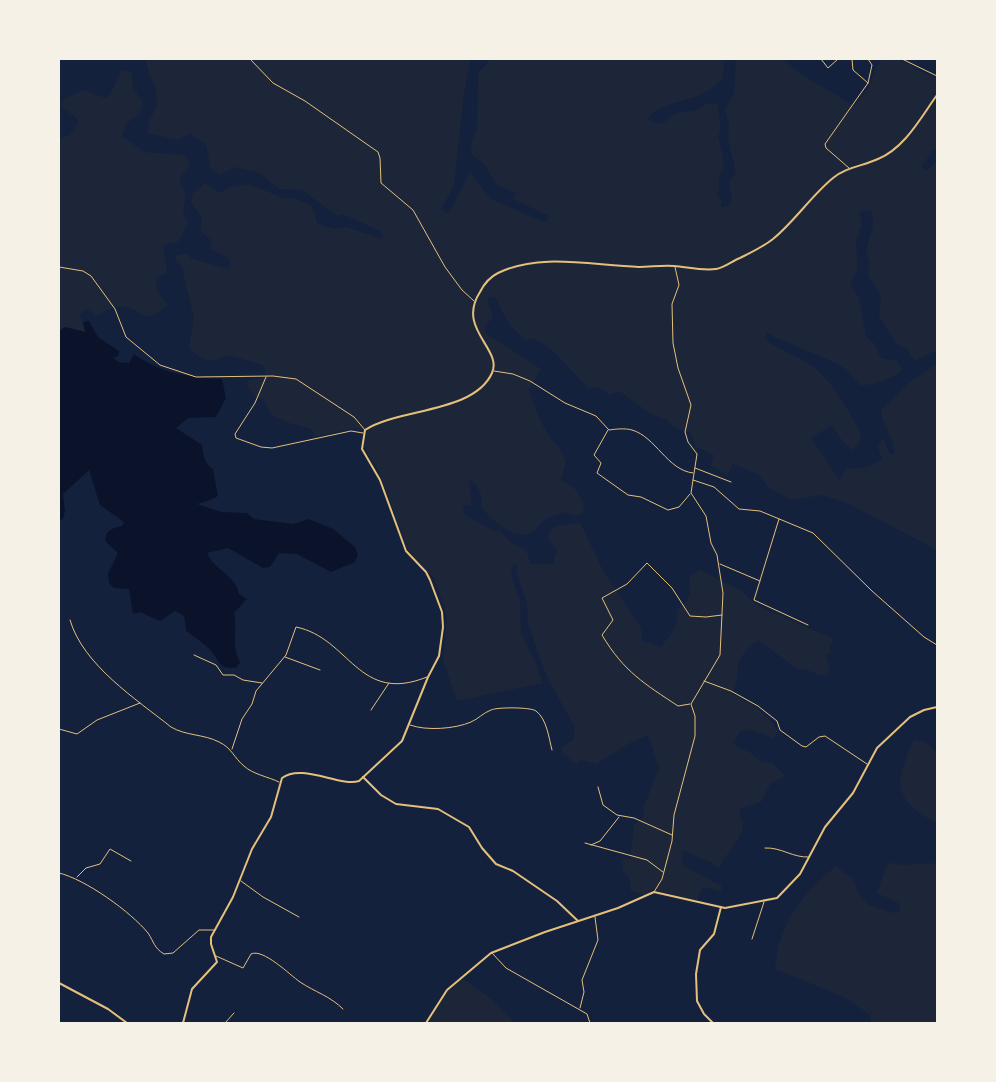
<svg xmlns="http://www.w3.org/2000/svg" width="996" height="1082" font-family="Figtree,sans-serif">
  <rect width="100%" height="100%" fill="#14213d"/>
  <!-- green -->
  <g fill="#1d2539">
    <path d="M146,59H471L464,93L454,186L441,209L447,213L452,207L470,172L491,199L546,223L549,216L513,199L516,193L496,184L483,163L471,154L472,140L477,129L478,73L491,59H725L722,80C716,85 709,91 702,94C688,101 656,104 648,119L658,124L665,122L676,113L695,111L706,104H717L721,127L718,137C720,143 725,162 723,168C723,171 720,173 720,176C718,183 721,187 717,195L721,200V207L728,206L732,200L729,183L736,172L728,138L729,124L725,109L734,94L736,59H784L798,72L854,106L868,89L877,66L883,59H897L937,79V148L933,150L921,167L927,170L937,161V350L914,361L907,349L896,343L879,316L881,295L868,276L870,262L866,251L873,225L872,210L859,212L862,223L856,242L858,268L850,284L859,298L866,337L874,343L881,358L897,361L903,370C889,379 877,386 860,385L848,371L838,364L766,333L767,341C782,352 802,357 817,370C836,386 848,412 861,433L859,443L852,450L844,443L832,425L811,438L839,480L847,468C861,470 872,467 882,459L878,447L883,438L890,454H894C895,438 882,426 881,410L910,382L937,364V550L847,503L822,495L791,500L767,486L758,474L733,464L727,475L710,465L714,455L696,447L690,433L675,428L667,420L651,414L619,391L610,395L598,387L588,388L552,350L534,338L526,341L509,324L495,297L487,298L493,317L484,328L487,334L541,369L529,390C533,405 541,424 550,437C556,445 562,450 565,460C566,466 562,474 561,480L575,489L584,504L583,513L576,516L564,512C556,515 546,518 539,525C538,526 536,529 534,531C516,543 492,521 481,507C484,496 479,488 471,480L469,484L472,505L464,506L463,511L466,516L495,531L499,530L510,542L526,550L531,564H553L557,550L548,539C549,522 567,525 580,523L605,574L641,628L642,640L661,647C667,637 682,625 676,611C690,600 692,594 689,577L700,570L740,590L758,606L834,639L830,645L831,652L826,656L830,669L826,675H819L805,669L796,668L758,640C727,665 745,668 732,694C750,703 769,714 778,732L773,739C762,734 753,728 740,731L734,742L736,746L751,753L762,762L773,763L785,776L770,784L761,802L741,808L739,813C740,817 743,822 743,825C743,838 723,857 719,868L712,863L683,850L682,864L685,867L722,886L721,892L703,887L696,901L653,889L644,895L631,891L629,878L623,871L622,858L630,859L634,825L643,818L644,806L659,768L648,735L630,743L596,764L581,760L575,764L562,752V747L573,740L575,728L547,677L528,624L527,604L517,572V563L513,565L511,574L520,602L521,632L537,667L542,683L457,701L443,661L447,616L435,580L408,550L379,472L364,447L366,432L358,428L314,437L312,429L289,423L270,414L264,400L254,395L246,384L249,380L265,378V371L263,365L229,355C210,363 205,363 189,348L194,318L182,268L175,260L176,256L188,253L190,258L224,268L229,267L231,263L227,257L211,249V240L200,231L202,218L191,203L193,193L205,183L220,193L229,187L249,184L283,198H294L310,205L314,210L317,223L334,229L346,227L383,239L380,231L345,215L341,214L339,217L302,190L279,189L260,173L236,167L219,175L211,168L206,145L190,134L178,140L148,133C146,117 159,111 157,97C156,83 146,73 146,59Z"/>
    <path d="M127,70L132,73L133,88L143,103L140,113L126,124L122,136L144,152L185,155L190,163L187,170L181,176L180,182L186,195L183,211L188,223L178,242L163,245L167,273L157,277C153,290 162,296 168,305L157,313L146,317C125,303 118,303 96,316L88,309L79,315L86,332L65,327L59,331V138L69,136L78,124V119L60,106L65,98L83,90L105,98L110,95L121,71Z"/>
    <path d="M915,740L925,742L937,752V823C910,810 891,793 905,762C908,754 909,746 915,740Z"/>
    <path d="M895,863L901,865L937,863V1023H871L870,1015L844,997L775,969C779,922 801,896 836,866L853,879L859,894L869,905L894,913L900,911V904L877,893L887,864Z"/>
    <polygon points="462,978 491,999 513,1020 511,1023 431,1023 429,1019 441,999"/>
  </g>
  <!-- water -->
  <path fill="#0b132b" d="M89,321L98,337L119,351L118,356L113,358L118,362L129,363L134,354C161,373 189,378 222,379L226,398L216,417L188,418L176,428L202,445C203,455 204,463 213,469L218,496L210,500L197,504L221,512L247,513L254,519L293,524L309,519L333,529L355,547L358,555L355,562L331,572L297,554L279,553L270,567L263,568L228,548L207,553C214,570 236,575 239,594L247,599L234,613C238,631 231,646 240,662L236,668C220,669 220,663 212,652C205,644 195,637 186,631L184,616L175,611L160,621L140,612L133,614L129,589L114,588L109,583L108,574L118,553L105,541C106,530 112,528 122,526L124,522L100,505L89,470L63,494L65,511L63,519L59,520V331L65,327L85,332L83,322Z"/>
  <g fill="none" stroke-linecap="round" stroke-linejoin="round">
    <!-- minor -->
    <g stroke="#e5c07b" stroke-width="1">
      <polyline points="250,59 273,83 305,101 378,152 380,158 381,183 413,210 445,267 462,290 474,301"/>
      <polyline points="821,59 828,68 838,59"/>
      <polyline points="852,59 853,70 868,83"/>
      <polyline points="902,59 937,76"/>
      <polyline points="849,168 826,148 825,144 868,83 872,65 868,59"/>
      <polyline points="59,267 83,271 91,276 115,309 126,337 160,365 196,377 273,376 296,379 354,417 365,430"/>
      <path d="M494,371L513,374L530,381L565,403L596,416L609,430C616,429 625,428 632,430C656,437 667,470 693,473"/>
      <polyline points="266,377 255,403 235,434 236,438 261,447 272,448 351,431 363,433"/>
      <polyline points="608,430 594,455 601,463 597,473 628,495 641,497 668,510 679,507 690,494"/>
      <polyline points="695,468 731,482"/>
      <polyline points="693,480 714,487 739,509 760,511 813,533 872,591 924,637 937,645"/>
      <polyline points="779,519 754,600 808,625"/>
      <polyline points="720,564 760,581"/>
      <path d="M70,620C83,665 136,699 171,727C186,736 204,734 219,742C232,748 234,758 244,766C252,774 269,777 279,782"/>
      <polyline points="194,655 216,665 223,675 234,675 243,680 262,683"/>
      <polyline points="285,657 320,670"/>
      <polyline points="704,681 731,691 758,706 777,721 780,730 802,746 806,747 819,737 825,736 867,764"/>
      <path d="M690,704L678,706C645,684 624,672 602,635L613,620L602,598L627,584L647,563L672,588L690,616L706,617L722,615"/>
      <polyline points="371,710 389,683"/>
      <path d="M410,725C426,731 455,729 471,722C478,719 483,713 491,710C497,707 531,707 536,711C547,719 549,739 552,750"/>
      <polyline points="59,729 77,734 97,720 140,703"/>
      <path d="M232,749L242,719L252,704L256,691L286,655L296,627C350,638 358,705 427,677"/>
      <polyline points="598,787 603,805 617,815 634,818 672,835"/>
      <polyline points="585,843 647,860 663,872"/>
      <polyline points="591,845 600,841 619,817"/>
      <path d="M765,848C781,847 793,858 809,857"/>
      <path d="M59,873C85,879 131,912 148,933C154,942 154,948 164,954L173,953L199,930H214"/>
      <polyline points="77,877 86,868 100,864 110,849 131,861"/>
      <polyline points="241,881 263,897 299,917"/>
      <polyline points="654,892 662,879 672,841 674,815 695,736 695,716 691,704 720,655 723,593 717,555 711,543 706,516 691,493 697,454 688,442 685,432 691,405 678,368 673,343 672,304 679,285 675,267"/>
      <polyline points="752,939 764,902"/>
      <polyline points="492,953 506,968 587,1014 590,1023"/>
      <path d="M216,956L243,968L251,954C263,948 290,975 300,982C315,992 330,996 343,1009"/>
      <polyline points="580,1008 584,992 582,980 598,940 595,917"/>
      <polyline points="225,1023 234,1013"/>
    </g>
    <!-- tertiary -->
    <g stroke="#e5c07b" stroke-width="2">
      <polyline points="363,777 381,795 396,804 438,809 469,827 482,848 496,864 513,871 557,901 578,921"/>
      <path d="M183,1023L192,989L217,962L211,944V937L233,897L252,849L271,817L282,778C302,763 340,787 359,781L402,741L428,677L439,656L443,627L442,612L430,580L426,572L406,551L380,480L362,449L365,430C399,408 474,413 492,373C503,349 456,329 480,292C484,284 490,277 498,273C541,252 594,266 639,267C651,267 662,265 674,266C687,267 702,271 716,269C724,268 732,261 740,258C752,252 763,247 773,239C795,221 811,196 833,178C846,167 863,166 878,159C905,148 921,117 937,95"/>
      <polyline points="426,1023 447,990 491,953 545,932 618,908 654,892 725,908 777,898 800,874 825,827 853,793 877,748 910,717 924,710 937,707"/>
      <polyline points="713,1023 704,1014 697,1001 696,974 700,950 714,934 721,907"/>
    </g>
    <!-- secondary -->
    <polyline stroke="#e5c07b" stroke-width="2" points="59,983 108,1009 127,1023"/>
  </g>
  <!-- border -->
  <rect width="996" height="1082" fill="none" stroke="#f6f1e7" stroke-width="120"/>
</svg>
